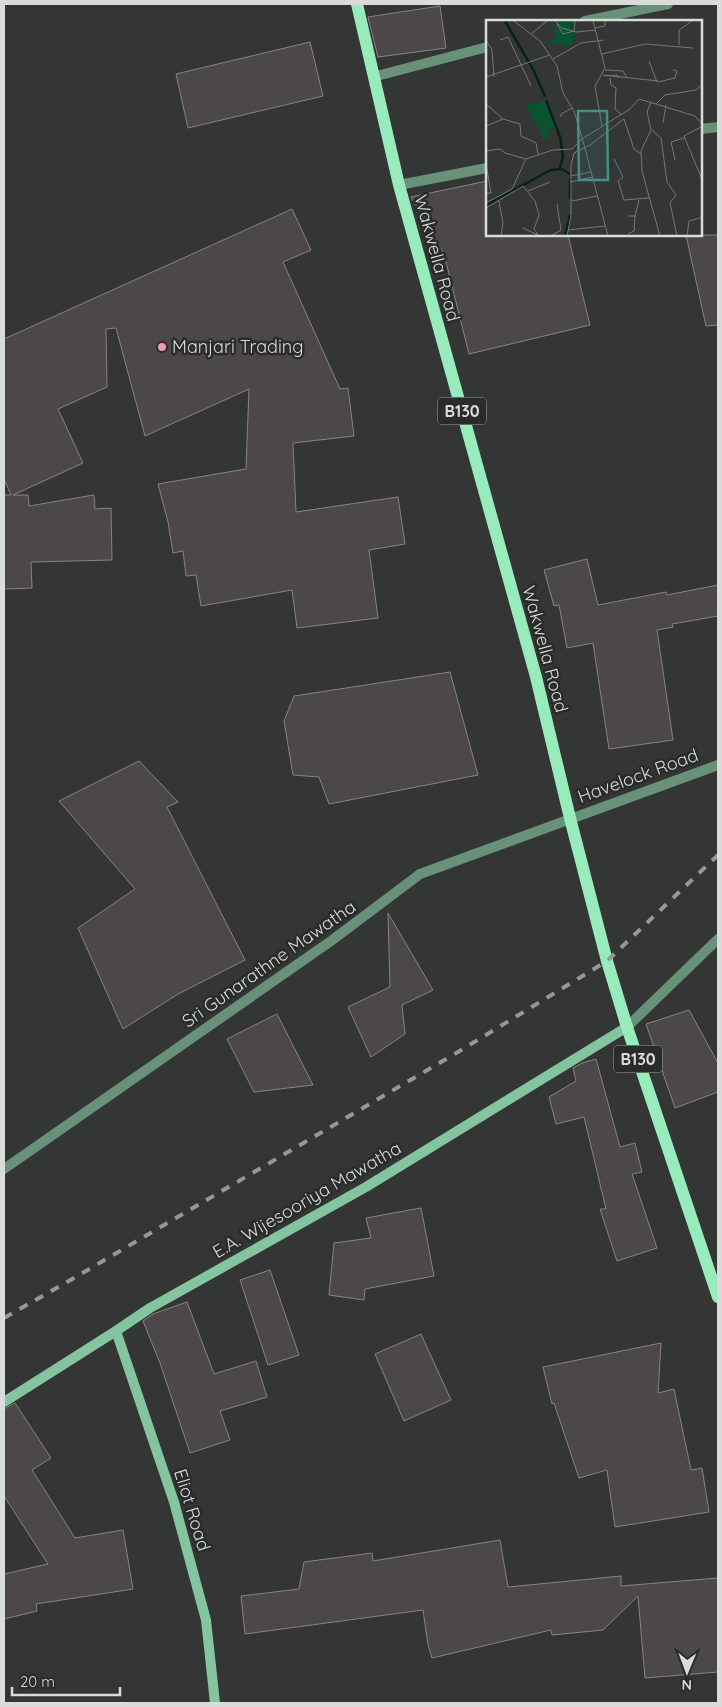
<svg xmlns="http://www.w3.org/2000/svg" width="722" height="1707" font-family="Quicksand,sans-serif">
  <rect width="100%" height="100%" fill="#333634"/>
  <!-- building -->
  <g fill="#4c4849" stroke="#888384">
    <polygon points="440,6 446,48 378,57 368,17"/>
    <polygon points="310,42 323,96 188,128 176,74"/>
    <polygon points="487,181 487,235 568,235 590,325 469,354 444,254 411,197"/>
    <polygon points="292,209 311,250 283,262 340,389 348,388 354,436 293,443 296,512 398,497 405,544 369,550 378,618 297,628 292,590 201,606 196,575 186,576 183,551 173,553 168,522 158,484 246,469 249,389 145,436 116,328 106,329 107,387 58,409 83,463 13,495 28,495 29,506 94,495 95,509 111,508 112,560 31,562 32,588 4,589 4,495 11,495 4,479 4,339"/>
    <polygon points="686,235 718,235 718,325 706,326"/>
    <polygon points="587,559 598,605 666,592 667,595 718,585 718,616 672,624 673,627 657,630 673,740 609,749 593,643 567,648 559,605 554,606 544,570"/>
    <polygon points="450,672 478,775 329,804 319,777 293,775 284,721 294,696"/>
    <polygon points="139,761 178,802 167,807 245,960 178,994 123,1029 78,928 135,889 59,801"/>
    <polygon points="388,913 433,990 402,1005 405,1034 371,1057 348,1007 390,987"/>
    <polygon points="689,1010 718,1063 718,1092 675,1108 646,1024"/>
    <polygon points="277,1014 313,1085 254,1092 227,1039"/>
    <polygon points="596,1059 620,1147 635,1143 642,1172 632,1174 657,1248 617,1261 600,1209 606,1209 584,1117 556,1124 549,1097 576,1081 573,1068 582,1063"/>
    <polygon points="421,1208 434,1276 365,1289 364,1300 329,1295 334,1243 371,1238 366,1218"/>
    <polygon points="270,1270 299,1355 268,1365 240,1280"/>
    <polygon points="187,1302 214,1374 256,1361 267,1397 220,1411 230,1440 190,1453 160,1363 143,1321 153,1314"/>
    <polygon points="421,1334 451,1400 404,1421 375,1354"/>
    <polygon points="661,1343 658,1393 674,1389 691,1470 702,1468 709,1512 615,1527 607,1470 579,1478 554,1403 552,1404 543,1367"/>
    <polygon points="15,1403 51,1458 32,1470 75,1538 123,1530 133,1589 36,1604 37,1611 4,1619 4,1574 48,1564 4,1496 4,1409"/>
    <polygon points="500,1540 508,1587 621,1576 621,1586 718,1578 718,1672 645,1678 638,1596 603,1630 552,1635 551,1630 432,1658 428,1645 423,1610 245,1634 241,1596 299,1589 304,1562 372,1553 373,1561"/>
  </g>
  <g fill="none" stroke-linecap="round" stroke-linejoin="round">
    <!-- street -->
    <g stroke="#699179" stroke-width="10">
      <polyline points="585,21 668,4"/>
      <polyline points="373,77 487,47"/>
      <polyline points="701,129 718,127"/>
      <polyline points="399,185 487,168"/>
      <polyline points="627,1027 718,939"/>
      <polyline points="4,1169 331,941 420,874 718,765"/>
    </g>
    <!-- secondary -->
    <g stroke="#84c49f" stroke-width="10">
      <polyline points="116,1331 174,1502 206,1620 215,1703"/>
      <polyline points="4,1402 116,1331 150,1308 366,1187 627,1027"/>
    </g>
    <!-- primary -->
    <polyline stroke="#98ecbc" stroke-width="12" points="357,4 399,185 536,677 570,818 607,961 627,1027 718,1297"/>
    <!-- rail -->
    <polyline stroke="#959896" stroke-width="4" stroke-dasharray="9 9" stroke-linecap="butt" points="4,1318 74,1278 458,1052 607,961 718,855"/>
  </g>
  <!-- markers -->
  <circle fill="#f19ab1" stroke="#292c2a" stroke-width="2" cx="162" cy="347" r="5"/>
  <g text-anchor="middle" stroke-width="5" stroke-linejoin="round" paint-order="stroke">
    <!-- shield labels -->
    <g fill="#292c2a" stroke="#a5a7a5" stroke-width="1">
      <rect x="438" y="397.5" width="48" height="27" rx="4"/>
      <rect x="614" y="1045.5" width="48" height="27" rx="4"/>
    </g>
    <g font-size="16" font-weight="bold" fill="#dadcda">
      <text x="462" y="417">B130</text>
      <text x="638" y="1065">B130</text>
    </g>
    <!-- street labels -->
    <g font-size="18" fill="#dadcda" stroke="#292c2a">
      <text transform="translate(437 258) rotate(75)" y="6">Wakwella Road</text>
      <text transform="translate(545 649) rotate(75)" y="6">Wakwella Road</text>
      <text transform="translate(638 776) rotate(-20)" y="6">Havelock Road</text>
      <text transform="translate(269 964) rotate(-35)" y="6">Sri Gunarathne Mawatha</text>
      <text transform="translate(307 1200) rotate(-30)" y="6">E.A. Wijesooriya Mawatha</text>
      <text transform="translate(192 1510) rotate(73)" y="6">Eliot Road</text>
    </g>
    <!-- poi labels -->
    <g font-size="18" fill="#dadcda" stroke="#292c2a" text-anchor="start">
      <text x="172" y="353">Manjari Trading</text>
    </g>
  </g>
  <!-- overview -->
  <g transform="translate(486 20)">
    <rect width="216" height="216" fill="#333634"/>
    <path d="M70,1H88L84,7L90,14H87L88,23L79,27L73,23L63,25L66,19L72,20L65,8L72,10ZM58,81L70,108L62,111L63,119H58L40,85Z" fill="#095333"/>
    <path fill="none" stroke="#032414" stroke-width="2.5" d="M19,1L48,51L59,77M60,80L74,117L77,136L74,148M84,179V158M0,185L65,150L76,149L84,154M79,216L84,195"/>
    <path fill="none" stroke="#767876" stroke-width="1" d="M28,1L54,21L71,46L77,73L88,91L97,121L122,216M69,1L76,8L90,12L110,10M107,1L119,48L109,66L116,106M71,4L77,14L88,11L89,1M109,8L119,6V1M46,13L61,1M0,20L6,30L8,57M14,20L22,17L45,66M193,25V10L206,1M116,34L159,24L207,28M67,39L95,23L118,20M163,41L171,62M119,50L137,51L141,58M117,55L172,61M119,56L131,55L133,58M0,57L64,35M124,58L125,65L130,68L129,89L135,94M172,62L189,58L191,51L187,50M165,82L161,92L165,110L155,131L156,151L174,216M0,84L17,99L34,104L35,116L50,123L52,134M170,84L209,96L217,105M75,97V94L86,88M177,103L180,85M0,106L17,99M217,106L198,116L217,162M166,110L175,118L181,162L190,175L184,183L191,216M0,131L14,129L19,133L40,139M128,139L137,157L132,161L138,180L163,178M189,140L185,122L198,118M0,144L5,173H0M85,156L105,152M84,162L107,157M42,171L64,162M13,181L17,203L15,216M86,181L111,176M0,183L26,169L40,139L67,130L86,129L96,119L144,89L153,79L170,84L179,75L210,70L217,64M0,188L37,166L49,181L53,195L48,209L53,216M142,196H149L153,180M37,208L52,215M82,210L119,206M142,214L148,211L149,196M65,216L75,210L71,184M81,216L85,196V145L88,133L104,125L138,99L148,129L155,134M201,216L203,201L217,197"/>
    <path fill="#429089" fill-opacity="0.15" stroke="#429089" stroke-width="2.5" d="M92,91H121L122,160H93Z"/>
    <rect width="216" height="216" fill="none" stroke="#dadcda" stroke-width="2.5"/>
  </g>
  <!-- border -->
  <rect width="722" height="1707" fill="none" stroke="#dadcda" stroke-width="10"/>
  <!-- north arrow -->
  <g transform="translate(687 1672) rotate(181)" stroke="#292c2a" stroke-width="4" paint-order="stroke">
  <path d="M0-4L9 19L0 12L-9 19Z" fill="#dadcda"/>
  <text y="-8" font-size="14" font-weight="bold" text-anchor="middle" fill="#dadcda">N</text>
  </g>
  <!-- scale -->
  <path d="M12 1687v8h108v-8" fill="none" stroke="#dadcda" stroke-width="2.5"/>
  <text x="20" y="1687" font-size="15" fill="#dadcda" stroke="#292c2a" stroke-width="4" paint-order="stroke">20 m</text>
</svg>
